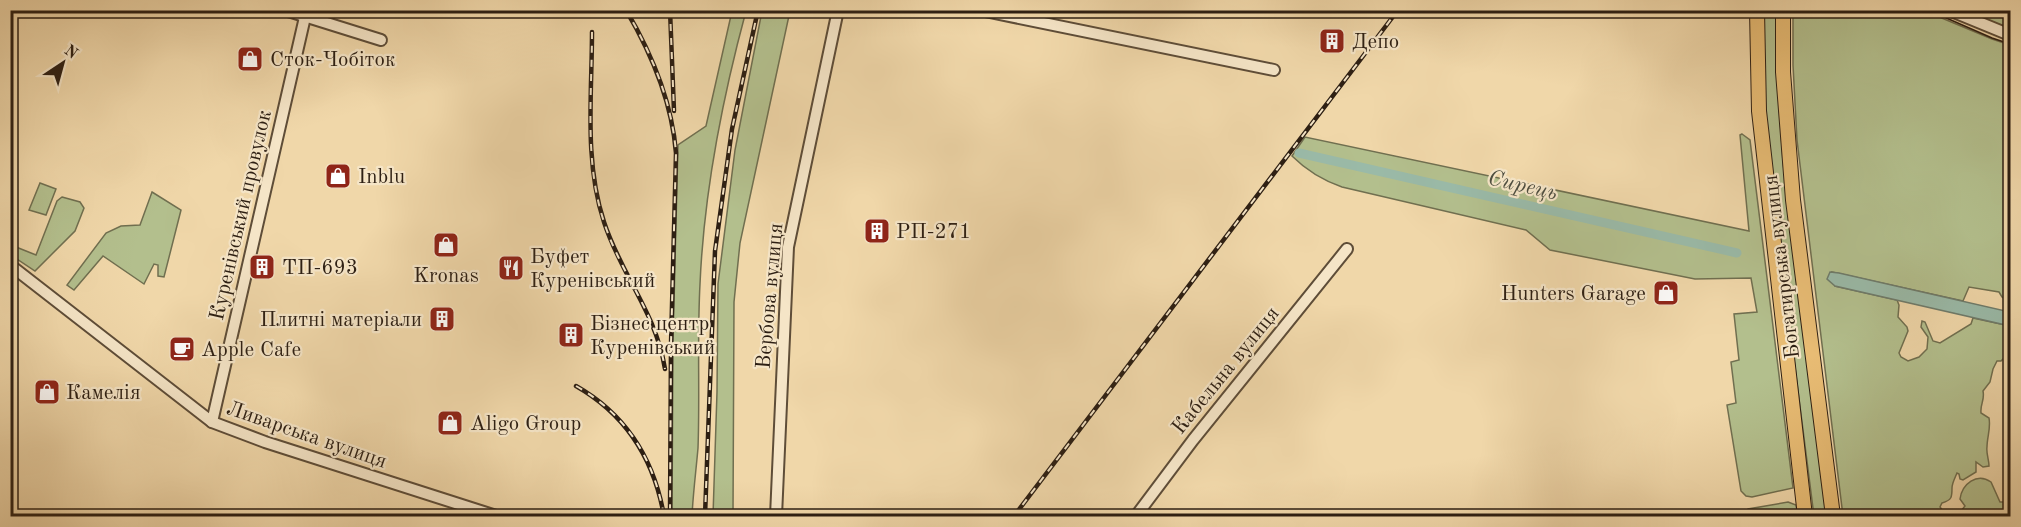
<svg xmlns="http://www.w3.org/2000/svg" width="2021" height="527" font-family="'Old Standard TT',serif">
  <rect width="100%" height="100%" fill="#f0d7a9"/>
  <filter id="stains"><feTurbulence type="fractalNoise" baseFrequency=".00333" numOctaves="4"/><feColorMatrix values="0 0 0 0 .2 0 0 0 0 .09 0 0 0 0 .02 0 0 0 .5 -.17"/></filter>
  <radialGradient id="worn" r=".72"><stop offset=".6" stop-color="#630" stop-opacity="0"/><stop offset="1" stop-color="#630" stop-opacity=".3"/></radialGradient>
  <!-- green -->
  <g fill="#b3bf8d" stroke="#706f50" stroke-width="1.5">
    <path d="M732,11H746C722,100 704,191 700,284C697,339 700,394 698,448C696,471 693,494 692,516H672L673,343L678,145L706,126Z"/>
    <polygon points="762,11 790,11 740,243 734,302 733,516 713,516 717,392 718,284 735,150"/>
    <polygon points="1762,11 1778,11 1777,73 1783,162 1827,516 1814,516 1766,140"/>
    <path d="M1793,11H1925L1992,39L2010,45V303L2002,297L1999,292L1969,287L1963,301L1832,272L1835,286L1897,300L1899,305L1898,317L1907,327L1908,331L1899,353L1901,357L1908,361L1919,357L1927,349L1928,337L1921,327L1922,321L1925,322L1933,341L1940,343L1971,324L1973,318L2010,326V352L2001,361H1997L1993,369L1990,382L1983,391C1985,400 1980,404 1981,413L1989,418C1991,428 1987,437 1987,447C1986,453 1989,460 1989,466L1983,467L1976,462V472L1963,480L1960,479L1959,474L1957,473C1955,478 1952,483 1952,488C1952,497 1952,500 1942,503L1940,507L1943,511H1961L1965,506L1960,499C1962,484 1977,472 1991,482L2000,502H2005L2010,498V516H1843L1797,140L1793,65Z"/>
    <polygon points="1966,11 2010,11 2010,29"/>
    <path d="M1742,134L1750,140L1793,488L1752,497L1746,496L1741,491L1727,405L1736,403L1731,362L1739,360L1734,314L1757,312L1751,278L1695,279L1550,250L1526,230L1342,187C1322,180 1307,171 1292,156L1305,137L1749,231L1740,135Z"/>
    <polygon points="40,183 56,189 46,215 29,210"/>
    <polygon points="152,192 181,210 164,277 158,276 158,265 154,264 144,284 103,256 74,290 67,285 106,233 121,226 140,225"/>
    <polygon points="62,197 80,202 84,208 75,231 35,271 11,255 16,247 36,255 57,201"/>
    <polygon points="1788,502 1796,505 1798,516 1744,516 1748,509"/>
  </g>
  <!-- water -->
  <polygon fill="#9abaa8" stroke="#6e7c6c" stroke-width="1.5" points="1830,272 1839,273 2010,312 2010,326 1835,286 1827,279"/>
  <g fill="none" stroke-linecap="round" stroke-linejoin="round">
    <!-- canal -->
    <polyline stroke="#9abaa8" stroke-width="9" points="1299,153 1737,253"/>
    <!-- minor casing -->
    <g stroke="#5e4d38" stroke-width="14">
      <g id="minor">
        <polyline points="285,10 381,40"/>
        <polyline points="980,10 1274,70"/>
        <polyline points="1949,10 2010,35"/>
        <polyline points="10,265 212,422 265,442 496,516"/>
        <polyline points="212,422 305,17"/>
        <polyline points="776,516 788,247 838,10"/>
        <polyline points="1136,516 1193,440 1347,249"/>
      </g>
    </g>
    <!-- major casing -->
    <g stroke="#2d1f13" stroke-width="16">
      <g id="major">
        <polyline points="1757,10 1759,111 1805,516"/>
        <polyline points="1783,10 1783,72 1793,200 1833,516"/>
      </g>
    </g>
    <!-- minor -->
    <use href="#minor" stroke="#f5e5c7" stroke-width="10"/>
    <!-- major -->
    <use href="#major" stroke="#e8bc74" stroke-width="14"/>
    <!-- tram -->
    <polyline stroke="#2d1f13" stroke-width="1.5" points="1928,10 1992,38 2010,44"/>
    <!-- rail casing -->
    <g stroke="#2d1f13" stroke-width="4.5">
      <g id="rail">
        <path d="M626,10C652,54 672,102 676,153L671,344L670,516"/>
        <polyline points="670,10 674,111"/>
        <path d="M592,32C592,94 584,162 604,222C621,275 656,312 665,369"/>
        <path d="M576,386C627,415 654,459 664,516"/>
        <polyline points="705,516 715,251 732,129 758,10"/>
        <polyline points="1014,516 1398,10"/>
      </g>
    </g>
    <!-- rail -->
    <use href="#rail" stroke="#f5e5c7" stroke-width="2" stroke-dasharray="7" stroke-linecap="butt"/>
  </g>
  <!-- icons -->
  <defs>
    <g id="building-square" transform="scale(1.35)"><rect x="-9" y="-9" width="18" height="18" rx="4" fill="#8f2418" stroke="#f5e5c7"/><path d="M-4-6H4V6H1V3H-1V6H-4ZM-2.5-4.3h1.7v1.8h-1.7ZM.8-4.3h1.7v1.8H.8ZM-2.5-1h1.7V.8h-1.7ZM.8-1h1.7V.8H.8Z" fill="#fff"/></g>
    <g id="shop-square" transform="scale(1.35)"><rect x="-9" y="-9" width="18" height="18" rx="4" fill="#8f2418" stroke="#f5e5c7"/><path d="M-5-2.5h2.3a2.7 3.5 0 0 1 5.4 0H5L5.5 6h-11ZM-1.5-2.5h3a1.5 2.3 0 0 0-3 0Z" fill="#fff"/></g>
    <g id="restaurant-square" transform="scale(1.35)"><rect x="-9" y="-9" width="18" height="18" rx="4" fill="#8f2418" stroke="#f5e5c7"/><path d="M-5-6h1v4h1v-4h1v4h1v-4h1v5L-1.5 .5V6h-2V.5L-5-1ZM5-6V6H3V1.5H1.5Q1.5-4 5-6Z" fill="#fff"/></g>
    <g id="cafe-square" transform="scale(1.35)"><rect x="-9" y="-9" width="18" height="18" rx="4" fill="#8f2418" stroke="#f5e5c7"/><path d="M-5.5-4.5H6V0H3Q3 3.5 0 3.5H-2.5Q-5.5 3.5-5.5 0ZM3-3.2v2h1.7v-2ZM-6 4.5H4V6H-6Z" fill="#fff"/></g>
  </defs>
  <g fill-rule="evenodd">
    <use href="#building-square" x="1332" y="41"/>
    <use href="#shop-square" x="250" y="59"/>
    <use href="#shop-square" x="338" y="176"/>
    <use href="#building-square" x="877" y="231"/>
    <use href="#shop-square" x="446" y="245"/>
    <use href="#building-square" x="262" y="267"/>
    <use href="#restaurant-square" x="511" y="268"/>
    <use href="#shop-square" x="1666" y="293"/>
    <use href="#building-square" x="442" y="319"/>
    <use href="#building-square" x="571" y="335"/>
    <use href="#cafe-square" x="182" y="349"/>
    <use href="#shop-square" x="47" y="392"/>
    <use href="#shop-square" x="450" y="423"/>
  </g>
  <g text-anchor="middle" stroke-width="4.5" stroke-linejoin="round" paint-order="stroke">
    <!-- poi labels -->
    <g font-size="21" fill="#2d1f13" stroke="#f5e5c7" text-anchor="start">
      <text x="1352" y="48">Депо</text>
      <text x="270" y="66">Сток-Чобіток</text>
      <text x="358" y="183">Inblu</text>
      <text x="896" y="238">РП-271</text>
      <text x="530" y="263">Буфет<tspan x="530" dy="24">Куренівський</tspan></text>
      <text x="282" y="274">ТП-693</text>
      <text x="446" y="282" text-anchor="middle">Kronas</text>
      <text x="1646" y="300" text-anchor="end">Hunters Garage</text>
      <text x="422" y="326" text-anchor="end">Плитні матеріали</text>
      <text x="590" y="330">Бізнес центр<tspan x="590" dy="24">Куренівський</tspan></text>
      <text x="201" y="356">Apple Cafe</text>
      <text x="66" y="399">Камелія</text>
      <text x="470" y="430">Aligo Group</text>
    </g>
    <!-- street labels -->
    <g font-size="21" fill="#2d1f13" stroke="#f5e5c7">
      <text transform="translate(240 215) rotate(-77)" y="7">Куренівський провулок</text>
      <text transform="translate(1781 267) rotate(-97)" y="7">Богатирська вулиця</text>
      <text transform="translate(769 296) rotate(-85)" y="7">Вербова вулиця</text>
      <text transform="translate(1225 370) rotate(-51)" y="7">Кабельна вулиця</text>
      <text transform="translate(307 434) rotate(19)" y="7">Ливарська вулиця</text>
    </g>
    <!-- water labels -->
    <g font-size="22" font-style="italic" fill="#4e4e40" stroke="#f5e5c7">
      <text transform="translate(1523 184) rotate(13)" y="8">Сирець</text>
    </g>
  </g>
  <!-- margin -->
  <rect width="2021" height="527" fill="none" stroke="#f0d7a9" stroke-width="36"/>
  <rect x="12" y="12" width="1997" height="503" fill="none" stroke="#2d1f13" stroke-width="3"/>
  <rect x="18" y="18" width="1985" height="491" fill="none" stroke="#2d1f13" stroke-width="1.5"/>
  <!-- north arrow -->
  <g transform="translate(63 63) rotate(36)" stroke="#f5e5c7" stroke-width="4.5" paint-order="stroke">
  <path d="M0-4.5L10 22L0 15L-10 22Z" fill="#2d1f13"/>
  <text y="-9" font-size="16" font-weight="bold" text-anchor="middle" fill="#2d1f13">N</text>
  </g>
  <rect width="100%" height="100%" filter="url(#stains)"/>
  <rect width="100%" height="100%" fill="url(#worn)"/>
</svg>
